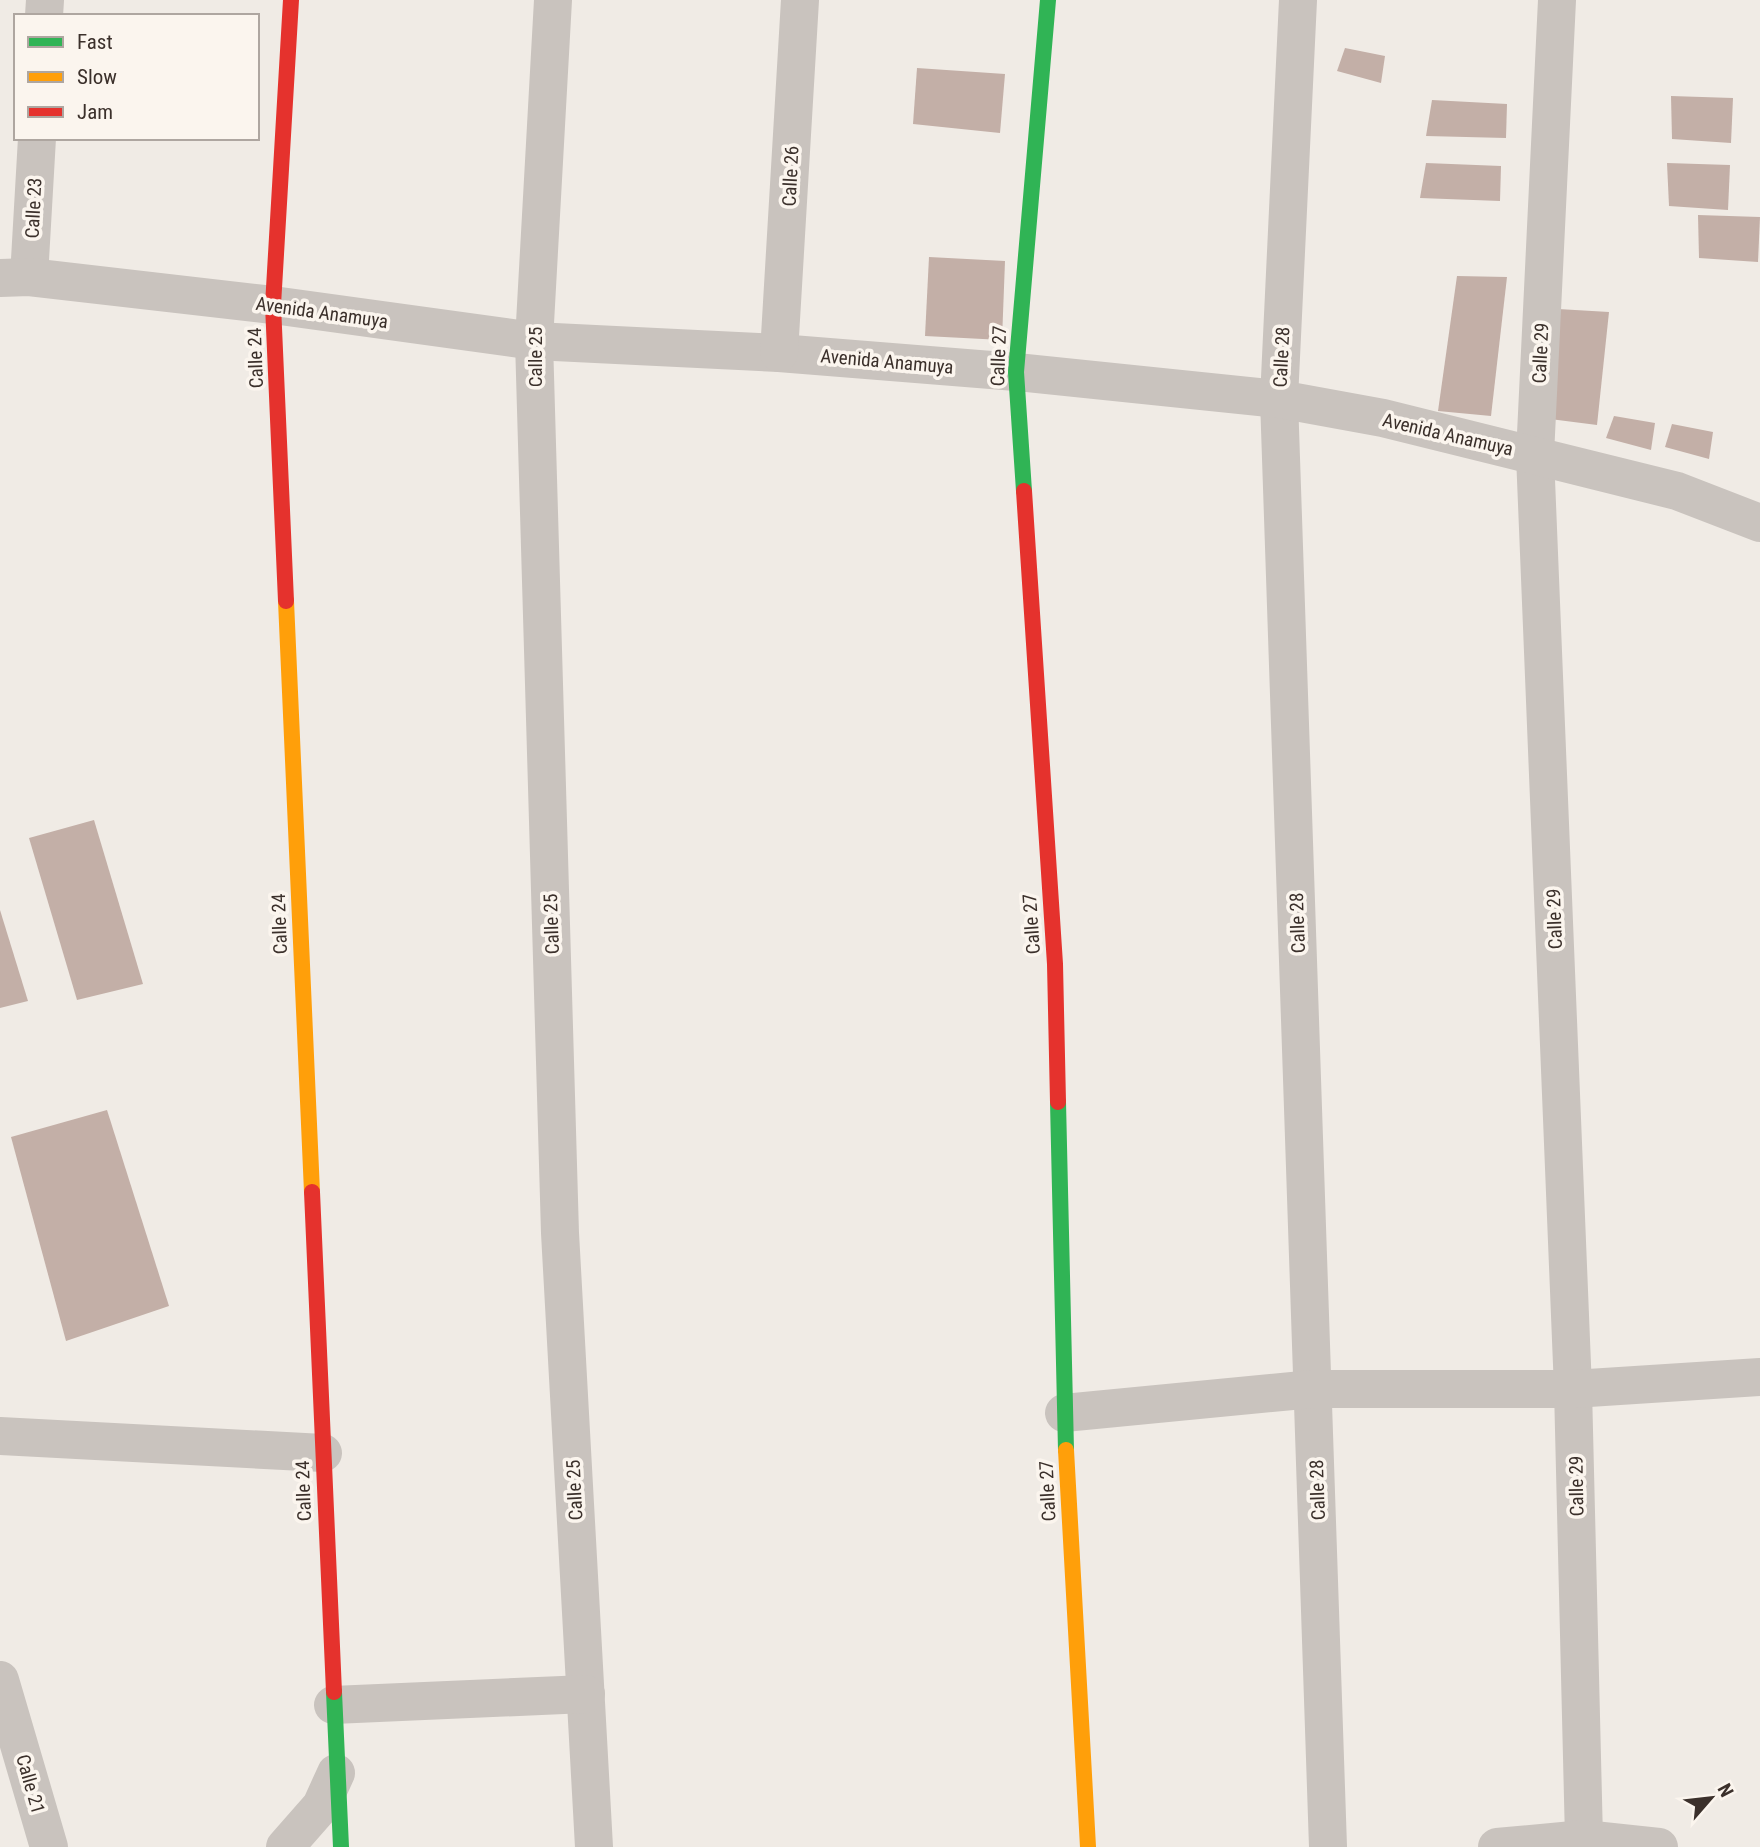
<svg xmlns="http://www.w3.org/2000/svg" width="1760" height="1847" font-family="'Roboto Condensed',sans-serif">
  <rect width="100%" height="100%" fill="#f0ebe5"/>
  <!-- building -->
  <g fill="#c3afa7">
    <polygon points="1345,48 1385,56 1381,83 1337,71"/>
    <polygon points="917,68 1005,74 1000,133 913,124"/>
    <polygon points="1671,96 1733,98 1731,143 1672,139"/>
    <polygon points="1432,100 1507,104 1506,138 1426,136"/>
    <polygon points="1426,163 1501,166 1500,201 1420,198"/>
    <polygon points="1667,163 1730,165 1728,210 1669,206"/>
    <polygon points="1698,215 1760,217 1758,262 1699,258"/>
    <polygon points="929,257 1005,261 1002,340 925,336"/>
    <polygon points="1457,276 1507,277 1491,416 1438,411"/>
    <polygon points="1558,309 1609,312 1597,425 1550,419"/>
    <polygon points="1614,416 1655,423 1651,450 1606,438"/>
    <polygon points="1672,424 1713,432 1709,459 1665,447"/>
    <polygon points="94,820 143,984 77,1000 29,838"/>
    <polygon points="0,910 28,1001 0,1008"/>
    <polygon points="107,1110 169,1306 66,1341 11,1137"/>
  </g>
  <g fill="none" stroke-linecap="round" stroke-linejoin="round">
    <!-- street -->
    <g stroke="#c9c3be" stroke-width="38">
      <polyline points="553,0 534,341 560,1233 594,1847"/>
      <polyline points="1298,0 1279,399 1328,1847"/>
      <polyline points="1557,0 1535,455 1573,1389 1584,1839"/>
      <polyline points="44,16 45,0"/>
      <polyline points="29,277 37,138"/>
      <polyline points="0,278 29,277 273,305 534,341 779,353 1016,372 1279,399 1383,418 1677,491 1760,523"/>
      <polyline points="779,353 800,0"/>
      <polyline points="1064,1413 1313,1389 1573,1389 1760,1377"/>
      <polyline points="0,1436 323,1453"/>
      <polyline points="0,1680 49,1847"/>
      <polyline points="333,1705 586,1694"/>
      <polyline points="285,1847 321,1806 336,1773"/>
      <polyline points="1497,1847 1584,1839 1659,1847"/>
    </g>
    <!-- fast -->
    <g stroke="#30b455" stroke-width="16">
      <polyline points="1024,491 1016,372 1048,0"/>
      <polyline points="1058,1102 1066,1450"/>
      <polyline points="334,1692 341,1847"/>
    </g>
    <!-- slow -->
    <g stroke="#ff9f0a" stroke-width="16">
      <polyline points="286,601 312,1192"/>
      <polyline points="1066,1450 1088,1847"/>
    </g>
    <!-- jam -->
    <g stroke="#e5322d" stroke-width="16">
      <polyline points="1024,491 1055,964 1058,1102"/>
      <polyline points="286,601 273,305 291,0"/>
      <polyline points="312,1192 334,1692"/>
    </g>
  </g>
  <g text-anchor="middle" stroke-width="7" stroke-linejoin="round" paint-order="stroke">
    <!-- street labels -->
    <g font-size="19" fill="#3b302b" stroke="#fbf5ee">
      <text transform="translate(790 176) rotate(-87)" y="7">Calle 26</text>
      <text transform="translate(33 208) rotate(-87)" y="7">Calle 23</text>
      <text transform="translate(322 312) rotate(8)" y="7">Avenida Anamuya</text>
      <text transform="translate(1540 353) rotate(-87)" y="7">Calle 29</text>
      <text transform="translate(998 356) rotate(-88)" y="7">Calle 27</text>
      <text transform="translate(535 357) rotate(-90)" y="7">Calle 25</text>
      <text transform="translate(1281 357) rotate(-87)" y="7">Calle 28</text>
      <text transform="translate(255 358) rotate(-92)" y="7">Calle 24</text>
      <text transform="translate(887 361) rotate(5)" y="7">Avenida Anamuya</text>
      <text transform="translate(1448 434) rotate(13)" y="7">Avenida Anamuya</text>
      <text transform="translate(1554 919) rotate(-92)" y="7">Calle 29</text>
      <text transform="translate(1297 923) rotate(-92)" y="7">Calle 28</text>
      <text transform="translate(279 924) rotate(-92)" y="7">Calle 24</text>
      <text transform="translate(551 924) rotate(-92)" y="7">Calle 25</text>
      <text transform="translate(1031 924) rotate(-94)" y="7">Calle 27</text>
      <text transform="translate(1576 1486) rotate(-91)" y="7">Calle 29</text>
      <text transform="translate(574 1490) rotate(-93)" y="7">Calle 25</text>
      <text transform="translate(1317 1490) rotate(-92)" y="7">Calle 28</text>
      <text transform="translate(303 1491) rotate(-92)" y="7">Calle 24</text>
      <text transform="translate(1047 1491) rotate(-93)" y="7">Calle 27</text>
      <text transform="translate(31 1784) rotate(74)" y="7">Calle 21</text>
    </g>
  </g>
  <!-- legend -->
  <rect x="14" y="14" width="245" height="126" fill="#fbf5ee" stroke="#aea6a0" stroke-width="2"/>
  <rect x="28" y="37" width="35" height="10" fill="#30b455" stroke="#aea6a0" stroke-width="2"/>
  <text x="77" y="49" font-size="21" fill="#3b302b">Fast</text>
  <rect x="28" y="72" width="35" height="10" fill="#ff9f0a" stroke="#aea6a0" stroke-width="2"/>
  <text x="77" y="84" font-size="21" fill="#3b302b">Slow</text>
  <rect x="28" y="107" width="35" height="10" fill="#e5322d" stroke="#aea6a0" stroke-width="2"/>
  <text x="77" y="119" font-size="21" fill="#3b302b">Jam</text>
  <!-- north arrow -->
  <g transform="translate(1711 1798) rotate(62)" stroke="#fbf5ee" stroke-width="5" paint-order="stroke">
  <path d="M0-5L12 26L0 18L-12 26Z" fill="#3b302b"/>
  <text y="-10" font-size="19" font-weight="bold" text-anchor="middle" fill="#3b302b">N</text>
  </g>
</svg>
